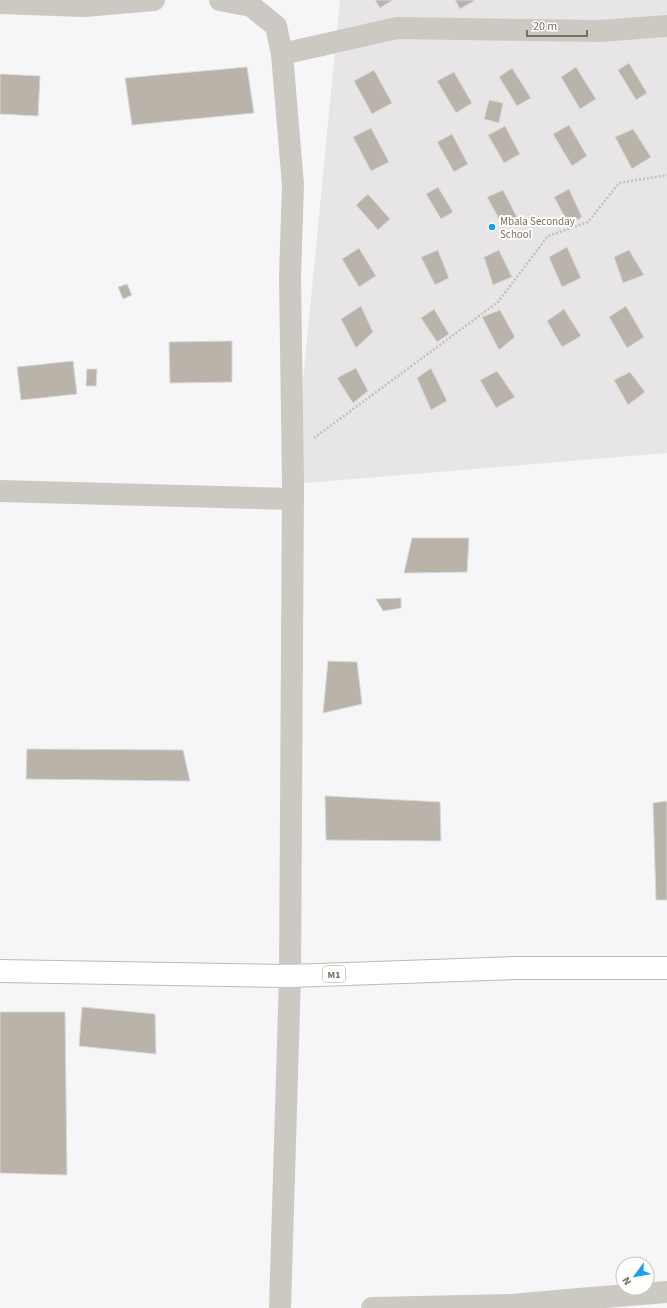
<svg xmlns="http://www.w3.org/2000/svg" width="667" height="1308" font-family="'Source Sans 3',sans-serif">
  <rect width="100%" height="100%" fill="#f6f5f8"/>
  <!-- built -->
  <polygon fill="#e7e5e6" points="340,0 667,0 667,453 293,484"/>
  <!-- building -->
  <g fill="#bab3a9" stroke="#d8d8da">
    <polygon points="375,0 393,0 380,8"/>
    <polygon points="455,0 474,0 474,1 460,9"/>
    <polygon points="629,63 647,93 636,100 618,70"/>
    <polygon points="247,67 254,113 132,125 125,78"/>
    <polygon points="576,67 596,99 580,109 561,77"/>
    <polygon points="512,68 531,98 517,106 499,77"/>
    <polygon points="374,70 392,103 372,114 354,81"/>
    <polygon points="454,72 472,103 456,113 437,81"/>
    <polygon points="0,74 40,76 38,116 0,114"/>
    <polygon points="489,100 503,103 499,123 484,119"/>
    <polygon points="569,125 587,156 572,166 553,134"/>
    <polygon points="505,126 520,154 504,163 488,135"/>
    <polygon points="371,128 389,162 371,171 353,137"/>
    <polygon points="633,129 651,157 632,169 615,137"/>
    <polygon points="452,134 468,164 454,172 437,142"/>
    <polygon points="438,187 453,212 441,219 426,194"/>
    <polygon points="569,189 582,217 569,225 554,197"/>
    <polygon points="503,190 518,219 503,226 487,197"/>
    <polygon points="368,194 390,219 378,230 356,205"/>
    <polygon points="567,247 581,278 562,287 549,257"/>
    <polygon points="359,248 376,276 359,287 342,259"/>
    <polygon points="438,250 449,278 435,285 421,257"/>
    <polygon points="499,250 512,277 493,285 484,257"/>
    <polygon points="629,250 644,275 623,283 614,257"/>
    <polygon points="127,284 132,295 123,299 118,287"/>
    <polygon points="361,306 373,332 356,348 341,319"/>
    <polygon points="626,306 644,337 627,348 609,317"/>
    <polygon points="434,309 449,334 437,342 421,318"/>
    <polygon points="564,309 581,336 562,347 547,321"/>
    <polygon points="500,310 515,337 499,350 482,317"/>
    <polygon points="232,341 232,382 170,383 169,342"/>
    <polygon points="73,361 77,394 21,400 17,367"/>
    <polygon points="356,368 368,391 353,403 337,378"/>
    <polygon points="431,368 447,401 431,410 417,378"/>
    <polygon points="87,369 97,369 96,386 86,386"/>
    <polygon points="497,371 515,397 496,408 480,380"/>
    <polygon points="630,372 645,392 628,405 614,380"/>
    <polygon points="412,538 469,538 467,572 404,573"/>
    <polygon points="401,598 401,608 383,611 376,599"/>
    <polygon points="328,661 357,662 362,704 323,713"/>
    <polygon points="27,749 183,750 190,781 26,779"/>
    <polygon points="325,796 440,802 441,841 326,840"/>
    <polygon points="667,801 667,900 656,900 653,803"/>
    <polygon points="82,1007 155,1014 156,1054 79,1046"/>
    <polygon points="0,1012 65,1012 67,1175 0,1173"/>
  </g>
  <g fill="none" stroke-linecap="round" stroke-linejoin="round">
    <!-- major casing -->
    <g stroke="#bebab4" stroke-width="24">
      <polyline id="major" points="0,971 290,976 514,968 667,968"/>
    </g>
    <!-- path -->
    <polyline stroke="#c3c1bd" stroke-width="2.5" stroke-dasharray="2 2" stroke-linecap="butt" points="314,438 498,302 548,236 588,222 619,183 667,175"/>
    <!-- minor -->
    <g stroke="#ccc9c3" stroke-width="22">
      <polyline points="220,0 251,6 276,26 282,54 293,185 290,276 293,484 290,976 280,1308"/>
      <polyline points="0,3 84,6 154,0"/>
      <polyline points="282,54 397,28 600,31 667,26"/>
      <polyline points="0,491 293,499"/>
      <polyline points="579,1299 667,1292"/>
      <polyline points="372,1308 512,1305 579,1299 580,1308"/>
    </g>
    <!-- major -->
    <use href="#major" stroke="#fff" stroke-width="22"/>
  </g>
  <!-- markers -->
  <circle fill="#1a9ef3" stroke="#fff" stroke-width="1.5" cx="492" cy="227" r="4"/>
  <g text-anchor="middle" stroke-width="4" stroke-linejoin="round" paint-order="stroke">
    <!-- shield labels -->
    <rect fill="#fff" stroke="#a49b8d" stroke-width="1" x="323" y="966" width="22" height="16" rx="3"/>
    <g font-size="10" font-weight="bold" fill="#7d705c">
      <text x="334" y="978">M1</text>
    </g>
    <!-- poi labels -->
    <g font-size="11" fill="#7d705c" stroke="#fff" text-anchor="start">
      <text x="500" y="225">Mbala Seconday<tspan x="500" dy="13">School</tspan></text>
    </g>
  </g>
  <!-- north arrow -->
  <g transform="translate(635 1276) rotate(238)"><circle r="19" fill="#ffffff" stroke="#cbc6be"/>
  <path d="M0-3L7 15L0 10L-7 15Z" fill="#1a9ef3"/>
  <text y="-6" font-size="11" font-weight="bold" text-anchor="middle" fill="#7d705c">N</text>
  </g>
  <!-- scale -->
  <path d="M527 30v6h60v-6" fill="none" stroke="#7d705c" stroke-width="2"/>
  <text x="533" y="30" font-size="12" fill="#7d705c" stroke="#ffffff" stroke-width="3" paint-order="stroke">20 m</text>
</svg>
